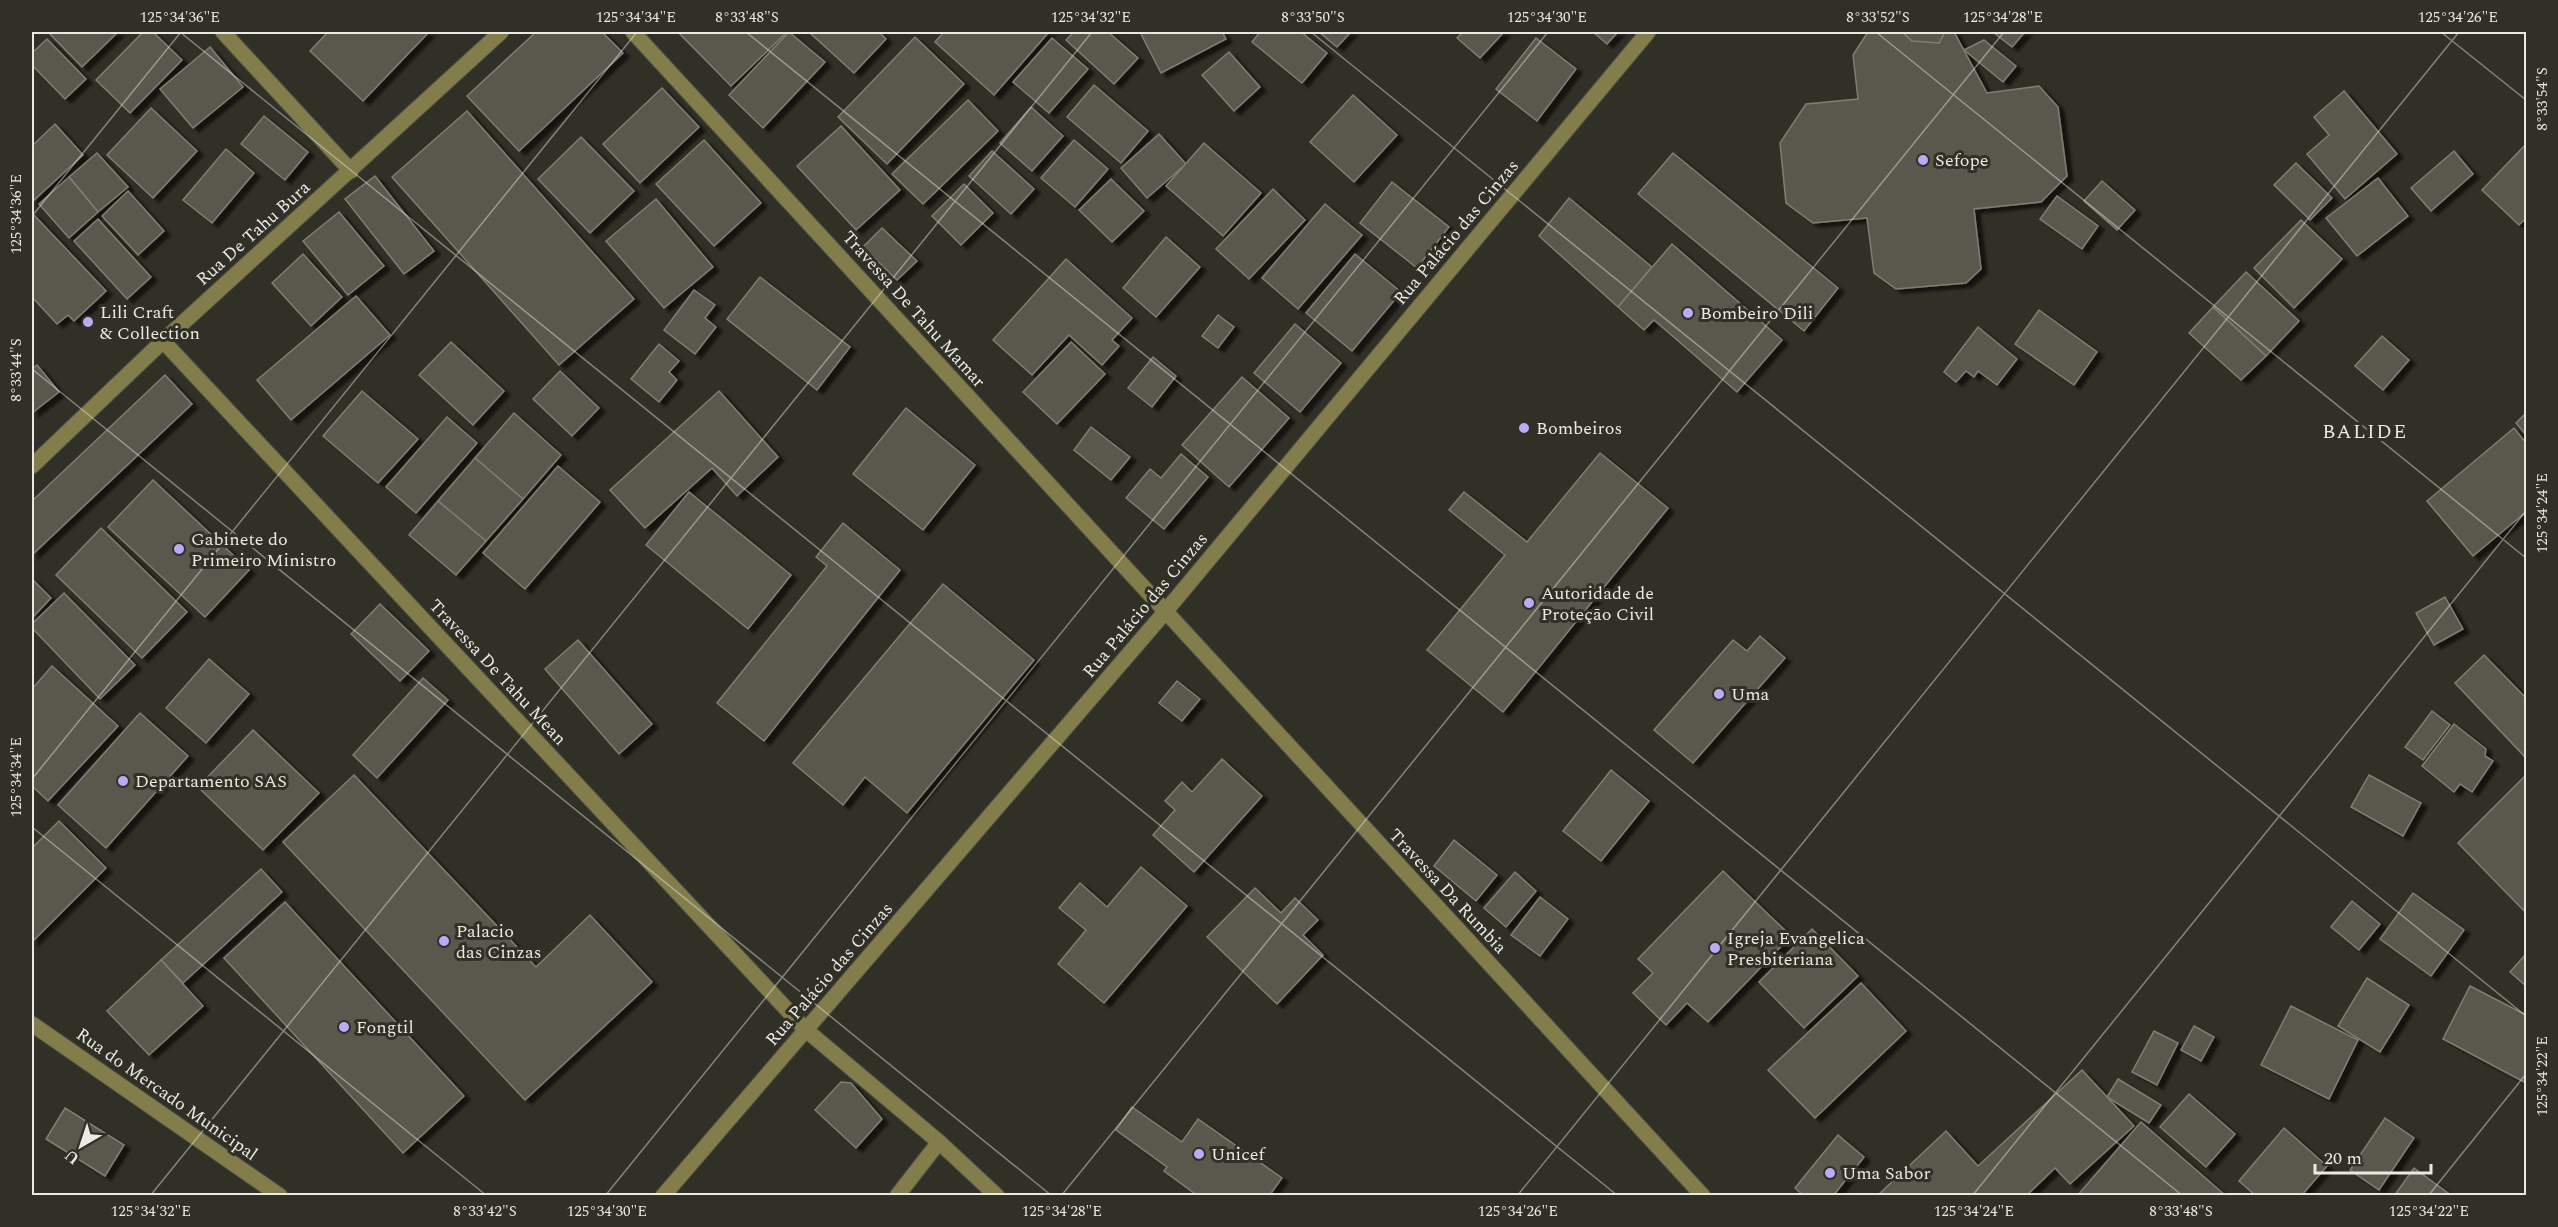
<svg xmlns="http://www.w3.org/2000/svg" width="2558" height="1227" font-family="Spectral,serif">
  <defs>
    <filter id="shadow"><feDropShadow dx="6" dy="4" stdDeviation="1.5" flood-color="#0009"/></filter>
  </defs>
  <rect width="100%" height="100%" fill="#313026"/>
  <!-- building -->
  <g fill="#59584e" stroke="#7f7e73" stroke-width="1.5" filter="url(#shadow)">
    <polygon points="53,32 118,32 82,67 50,34"/>
    <polygon points="143,32 153,32 182,60 130,113 96,80"/>
    <polygon points="328,32 429,32 363,101 310,51"/>
    <polygon points="536,32 602,32 623,53 519,151 467,96"/>
    <polygon points="683,32 787,32 731,86 680,34"/>
    <polygon points="789,32 825,62 763,128 729,95"/>
    <polygon points="809,32 879,32 886,39 854,73"/>
    <polygon points="944,32 1049,32 994,95 935,42"/>
    <polygon points="1074,32 1108,32 1138,58 1114,84 1066,40"/>
    <polygon points="1140,32 1222,32 1226,39 1161,73"/>
    <polygon points="1260,32 1301,32 1327,53 1302,83 1252,42"/>
    <polygon points="1319,32 1351,32 1337,47"/>
    <polygon points="1463,32 1504,32 1480,58 1457,38"/>
    <polygon points="1593,32 1618,32 1607,44"/>
    <polygon points="1868,32 1954,32 1987,93 2039,86 2058,107 2067,176 2041,202 1974,209 1981,269 1966,283 1896,289 1874,273 1867,218 1813,223 1786,203 1780,143 1806,104 1858,99 1853,55"/>
    <polygon points="1902,32 1945,32 1939,43 1912,41"/>
    <polygon points="1993,32 2025,32 2012,47"/>
    <polygon points="915,37 964,84 887,164 838,117"/>
    <polygon points="1052,38 1088,69 1049,113 1013,82"/>
    <polygon points="1536,38 1576,69 1537,121 1496,89"/>
    <polygon points="47,39 86,79 65,99 32,65 32,53"/>
    <polygon points="1984,40 2016,66 2003,82 1964,50"/>
    <polygon points="210,47 243,87 193,128 160,89"/>
    <polygon points="1229,52 1260,87 1234,111 1202,75"/>
    <polygon points="1094,85 1148,131 1121,163 1067,117"/>
    <polygon points="662,88 699,127 640,183 603,144"/>
    <polygon points="2344,91 2397,154 2345,199 2307,154 2329,135 2314,117"/>
    <polygon points="1353,95 1397,135 1354,182 1310,142"/>
    <polygon points="968,100 998,131 923,204 892,174"/>
    <polygon points="1031,107 1063,136 1032,171 1000,143"/>
    <polygon points="151,108 197,151 153,198 107,155"/>
    <polygon points="467,111 634,299 559,365 392,177"/>
    <polygon points="264,116 308,152 285,180 241,144"/>
    <polygon points="55,124 83,155 32,202 32,146"/>
    <polygon points="841,126 900,190 856,230 797,166"/>
    <polygon points="1159,134 1186,164 1147,198 1121,168"/>
    <polygon points="581,137 634,191 590,233 538,179"/>
    <polygon points="704,140 761,203 714,246 656,184"/>
    <polygon points="1074,140 1108,169 1075,207 1041,178"/>
    <polygon points="1204,143 1261,193 1223,236 1166,186"/>
    <polygon points="2526,144 2526,218 2519,225 2482,190"/>
    <polygon points="226,149 254,173 212,223 183,200"/>
    <polygon points="992,151 1034,189 1011,214 969,176"/>
    <polygon points="2454,151 2473,174 2431,211 2411,188"/>
    <polygon points="97,153 128,187 98,212 69,177"/>
    <polygon points="1673,153 1838,288 1804,331 1638,194"/>
    <polygon points="2296,163 2332,198 2310,220 2274,185"/>
    <polygon points="375,176 434,251 404,274 345,199"/>
    <polygon points="69,177 98,212 69,238 39,204"/>
    <polygon points="2378,178 2408,216 2357,256 2326,218"/>
    <polygon points="1111,179 1144,211 1112,242 1079,210"/>
    <polygon points="2102,181 2135,210 2117,230 2084,201"/>
    <polygon points="1392,182 1449,227 1417,268 1360,223"/>
    <polygon points="964,184 993,213 961,245 932,216"/>
    <polygon points="1273,189 1305,220 1249,279 1216,249"/>
    <polygon points="128,191 164,231 138,255 102,216"/>
    <polygon points="2057,196 2098,226 2082,249 2040,219"/>
    <polygon points="1569,198 1652,267 1618,307 1539,236"/>
    <polygon points="656,199 713,267 664,308 606,241"/>
    <polygon points="1325,204 1362,235 1298,309 1262,278"/>
    <polygon points="339,212 384,266 348,295 303,241"/>
    <polygon points="33,214 106,291 74,321 68,315 57,324 32,297"/>
    <polygon points="98,219 151,277 127,299 74,241"/>
    <polygon points="2301,220 2342,259 2294,308 2254,268"/>
    <polygon points="882,228 917,261 897,280 863,247"/>
    <polygon points="1166,237 1200,267 1156,317 1123,288"/>
    <polygon points="1672,244 1782,340 1737,392 1654,320 1644,330 1618,307"/>
    <polygon points="303,254 342,297 311,326 272,283"/>
    <polygon points="1355,254 1401,292 1352,351 1306,313"/>
    <polygon points="1066,259 1132,318 1112,340 1119,346 1102,365 1069,335 1032,375 993,340"/>
    <polygon points="2246,272 2299,321 2266,356 2213,307"/>
    <polygon points="760,277 850,347 817,390 727,319"/>
    <polygon points="694,290 715,305 705,318 716,327 695,354 664,330"/>
    <polygon points="356,296 390,335 291,420 257,380"/>
    <polygon points="2213,307 2266,356 2241,380 2189,333"/>
    <polygon points="2039,310 2097,352 2074,385 2015,344"/>
    <polygon points="1218,315 1234,327 1218,348 1202,336"/>
    <polygon points="1295,324 1341,363 1300,412 1254,373"/>
    <polygon points="1978,327 2017,359 1997,385 1978,371 1974,377 1966,371 1956,382 1944,372"/>
    <polygon points="2382,336 2409,360 2383,390 2355,366"/>
    <polygon points="451,342 504,391 473,425 419,375"/>
    <polygon points="1071,342 1105,374 1057,424 1023,392"/>
    <polygon points="659,344 679,361 669,372 677,380 659,402 631,379"/>
    <polygon points="1153,357 1176,376 1152,407 1128,388"/>
    <polygon points="37,365 59,392 32,413 32,369"/>
    <polygon points="560,371 599,408 572,436 533,399"/>
    <polygon points="165,375 192,404 32,555 32,501"/>
    <polygon points="1242,377 1289,418 1229,487 1182,445"/>
    <polygon points="362,391 418,439 378,483 323,436"/>
    <polygon points="719,391 778,457 737,496 712,468 645,528 610,490"/>
    <polygon points="906,408 975,465 923,530 853,474"/>
    <polygon points="514,413 561,455 523,499 475,458"/>
    <polygon points="2526,413 2526,435 2516,423"/>
    <polygon points="447,417 477,443 416,513 386,487"/>
    <polygon points="1091,427 1130,457 1111,480 1074,450"/>
    <polygon points="2514,428 2526,443 2526,512 2473,556 2427,501"/>
    <polygon points="1600,453 1668,508 1503,712 1427,650 1505,555 1449,510 1464,492 1527,542"/>
    <polygon points="1181,454 1208,477 1164,529 1126,498 1150,469 1161,478"/>
    <polygon points="475,458 523,499 486,541 438,501"/>
    <polygon points="558,466 600,502 525,589 483,553"/>
    <polygon points="153,480 249,570 205,617 108,527"/>
    <polygon points="689,492 791,575 748,629 646,545"/>
    <polygon points="438,501 486,541 456,575 409,535"/>
    <polygon points="843,523 900,570 764,741 717,703 827,566 816,557"/>
    <polygon points="101,528 187,612 142,658 56,575"/>
    <polygon points="32,579 51,598 32,618"/>
    <polygon points="943,584 1034,660 907,813 865,777 843,805 793,763"/>
    <polygon points="64,593 135,665 100,699 32,628 32,624"/>
    <polygon points="2445,597 2463,629 2434,645 2416,613"/>
    <polygon points="380,604 429,651 400,681 351,634"/>
    <polygon points="1760,636 1785,658 1693,763 1654,730 1733,640 1747,651"/>
    <polygon points="578,640 652,724 619,754 545,669"/>
    <polygon points="2484,655 2526,698 2526,758 2455,683"/>
    <polygon points="209,659 249,694 206,743 166,708"/>
    <polygon points="52,666 118,726 48,801 32,786 32,689"/>
    <polygon points="423,678 448,700 377,778 353,755"/>
    <polygon points="1177,681 1200,699 1182,721 1159,703"/>
    <polygon points="2432,711 2450,725 2423,760 2405,747"/>
    <polygon points="140,713 188,756 106,848 58,805"/>
    <polygon points="2454,724 2486,749 2485,756 2493,761 2472,792 2460,784 2454,792 2422,766"/>
    <polygon points="253,730 319,793 263,850 198,787"/>
    <polygon points="1222,759 1262,796 1194,872 1153,835 1175,810 1165,801 1182,782 1192,792"/>
    <polygon points="1611,770 1649,801 1601,861 1563,831"/>
    <polygon points="354,775 536,967 590,915 652,982 525,1100 283,842"/>
    <polygon points="2369,775 2421,803 2403,836 2351,807"/>
    <polygon points="2526,775 2526,913 2458,843"/>
    <polygon points="59,821 106,868 32,942 32,848"/>
    <polygon points="1454,840 1497,875 1476,901 1434,866"/>
    <polygon points="1141,867 1187,906 1104,1003 1058,964 1086,930 1059,908 1080,883 1107,907"/>
    <polygon points="261,869 282,892 183,983 161,960"/>
    <polygon points="1723,871 1791,936 1708,1022 1687,1003 1666,1025 1633,993 1653,973 1638,959"/>
    <polygon points="1515,872 1536,891 1506,927 1484,908"/>
    <polygon points="1255,888 1281,913 1295,898 1318,920 1303,935 1323,955 1277,1004 1207,937"/>
    <polygon points="2413,893 2464,930 2431,976 2380,939"/>
    <polygon points="1540,897 1568,919 1540,956 1511,935"/>
    <polygon points="2352,901 2380,924 2359,950 2331,927"/>
    <polygon points="285,902 464,1096 403,1153 224,958"/>
    <polygon points="1812,929 1858,976 1804,1028 1759,982"/>
    <polygon points="2526,954 2526,986 2510,972"/>
    <polygon points="161,960 203,1006 149,1055 107,1011"/>
    <polygon points="2367,978 2409,1005 2380,1052 2338,1026"/>
    <polygon points="1861,983 1906,1031 1815,1118 1768,1070"/>
    <polygon points="2470,986 2526,1015 2526,1083 2443,1039"/>
    <polygon points="2291,1006 2358,1040 2329,1099 2261,1065"/>
    <polygon points="2194,1026 2214,1037 2201,1061 2181,1050"/>
    <polygon points="2154,1031 2178,1043 2157,1085 2132,1072"/>
    <polygon points="2082,1070 2134,1126 2070,1184 2055,1168 2026,1196 1877,1196 1946,1131 1978,1166"/>
    <polygon points="2118,1079 2161,1105 2149,1123 2107,1097"/>
    <polygon points="841,1082 851,1083 882,1119 856,1148 815,1110"/>
    <polygon points="2189,1094 2235,1134 2206,1167 2160,1127"/>
    <polygon points="1132,1107 1182,1142 1198,1119 1282,1178 1269,1196 1198,1196 1164,1171 1167,1167 1116,1130"/>
    <polygon points="65,1108 124,1145 105,1176 46,1139"/>
    <polygon points="2385,1118 2414,1138 2379,1190 2350,1170"/>
    <polygon points="2141,1122 2226,1196 2077,1196"/>
    <polygon points="2284,1128 2327,1166 2301,1196 2256,1196 2239,1181"/>
    <polygon points="1838,1135 1864,1157 1833,1196 1804,1196 1795,1188"/>
    <polygon points="2414,1168 2452,1196 2394,1196"/>
  </g>
  <g fill="none" stroke-linecap="round" stroke-linejoin="round">
    <!-- minor casing -->
    <g stroke="#4f4e44" stroke-width="17">
      <g id="minor">
        <polyline points="223,32 351,171"/>
        <polyline points="633,32 1703,1196"/>
        <polyline points="163,341 806,1030 939,1142 997,1196"/>
        <polyline points="32,466 163,341 501,32"/>
        <polyline points="32,1024 280,1196"/>
        <polyline points="663,1196 1165,612 1648,32"/>
        <polyline points="897,1196 939,1142"/>
      </g>
    </g>
    <!-- minor -->
    <use href="#minor" stroke="#837d4c" stroke-width="15"/>
  </g>
  <!-- ticks -->
  <path fill="none" stroke="#eae9e3" stroke-width="1.5" stroke-opacity="0.45" d="M180,32L1618,1196M746,32L2183,1196M1311,32L2526,1016M1876,32L2526,558M2441,32L2526,100M32,216L181,32M32,369L1052,1196M32,779L637,32M32,827L487,1196M150,1196L1092,32M605,1196L1548,32M1061,1196L2004,32M1517,1196L2459,32M1972,1196L2526,511M2428,1196L2526,1074"/>
  <!-- markers -->
  <g fill="#bda9f5" stroke="#313026" stroke-width="2">
    <circle cx="1923" cy="160" r="6"/>
    <circle cx="1688" cy="313" r="6"/>
    <circle cx="88" cy="322" r="6"/>
    <circle cx="1524" cy="428" r="6"/>
    <circle cx="179" cy="549" r="6"/>
    <circle cx="1529" cy="603" r="6"/>
    <circle cx="1719" cy="694" r="6"/>
    <circle cx="123" cy="781" r="6"/>
    <circle cx="444" cy="941" r="6"/>
    <circle cx="1715" cy="948" r="6"/>
    <circle cx="344" cy="1027" r="6"/>
    <circle cx="1199" cy="1154" r="6"/>
    <circle cx="1830" cy="1173" r="6"/>
  </g>
  <g text-anchor="middle" stroke-width="6" stroke-linejoin="round" paint-order="stroke">
    <!-- poi labels -->
    <g font-size="18" fill="#eae9e3" stroke="#313026" text-anchor="start">
      <text x="1935" y="166">Sefope</text>
      <text x="100" y="318">Lili Craft<tspan x="100" dy="21">&amp; Collection</tspan></text>
      <text x="1700" y="319">Bombeiro Dili</text>
      <text x="1536" y="434">Bombeiros</text>
      <text x="191" y="545">Gabinete do<tspan x="191" dy="21">Primeiro Ministro</tspan></text>
      <text x="1541" y="599">Autoridade de<tspan x="1541" dy="21">Proteção Civil</tspan></text>
      <text x="1731" y="700">Uma</text>
      <text x="135" y="787">Departamento SAS</text>
      <text x="456" y="937">Palacio<tspan x="456" dy="21">das Cinzas</tspan></text>
      <text x="1727" y="944">Igreja Evangelica<tspan x="1727" dy="21">Presbiteriana</tspan></text>
      <text x="356" y="1033">Fongtil</text>
      <text x="1211" y="1160">Unicef</text>
      <text x="1842" y="1179">Uma Sabor</text>
    </g>
    <!-- street labels -->
    <g font-size="18" fill="#eae9e3" stroke="#313026">
      <text transform="translate(1456 232) rotate(-50)" y="6">Rua Palácio das Cinzas</text>
      <text transform="translate(253 233) rotate(-42)" y="6">Rua De Tahu Bura</text>
      <text transform="translate(914 309) rotate(48)" y="6">Travessa De Tahu Mamar</text>
      <text transform="translate(1145 605) rotate(-50)" y="6">Rua Palácio das Cinzas</text>
      <text transform="translate(498 672) rotate(47)" y="6">Travessa De Tahu Mean</text>
      <text transform="translate(1448 891) rotate(47)" y="6">Travessa Da Rumbia</text>
      <text transform="translate(829 974) rotate(-49)" y="6">Rua Palácio das Cinzas</text>
      <text transform="translate(167 1094) rotate(35)" y="6">Rua do Mercado Municipal</text>
    </g>
    <!-- neighbourhood labels -->
    <g font-size="20" letter-spacing="1.5" fill="#eae9e3" stroke="#313026">
      <text x="2365" y="438">BALIDE</text>
    </g>
  </g>
  <!-- border -->
  <rect width="2558" height="1227" fill="none" stroke="#313026" stroke-width="66"/>
  <!-- north arrow -->
  <g transform="translate(81 1146) rotate(219)" stroke="#313026" stroke-width="4.5" paint-order="stroke">
  <path d="M0-4.5L10 22L0 15L-10 22Z" fill="#eae9e3"/>
  <text y="-9" font-size="16" font-weight="bold" text-anchor="middle" fill="#eae9e3">U</text>
  </g>
  <!-- scale -->
  <path d="M2315 1164v9h116v-9" fill="none" stroke="#eae9e3" stroke-width="3"/>
  <text x="2324" y="1164" font-size="18" fill="#eae9e3" stroke="#313026" stroke-width="4.5" paint-order="stroke">20 m</text>
  <rect x="33" y="33" width="2492" height="1161" fill="none" stroke="#eae9e3" stroke-width="2"/>
  <g font-size="15" text-anchor="middle" fill="#eae9e3">
    <text x="180" y="22">125°34'36"E</text>
    <text x="636" y="22">125°34'34"E</text>
    <text x="747" y="22">8°33'48"S</text>
    <text x="1091" y="22">125°34'32"E</text>
    <text x="1313" y="22">8°33'50"S</text>
    <text x="1547" y="22">125°34'30"E</text>
    <text x="1878" y="22">8°33'52"S</text>
    <text x="2003" y="22">125°34'28"E</text>
    <text x="2458" y="22">125°34'26"E</text>
    <text transform="translate(2542 99) rotate(-90)" y="5">8°33'54"S</text>
    <text transform="translate(16 214) rotate(-90)" y="5">125°34'36"E</text>
    <text transform="translate(16 370) rotate(-90)" y="5">8°33'44"S</text>
    <text transform="translate(2542 513) rotate(-90)" y="5">125°34'24"E</text>
    <text transform="translate(16 777) rotate(-90)" y="5">125°34'34"E</text>
    <text transform="translate(2542 1076) rotate(-90)" y="5">125°34'22"E</text>
    <text x="151" y="1216">125°34'32"E</text>
    <text x="485" y="1216">8°33'42"S</text>
    <text x="607" y="1216">125°34'30"E</text>
    <text x="1062" y="1216">125°34'28"E</text>
    <text x="1518" y="1216">125°34'26"E</text>
    <text x="1974" y="1216">125°34'24"E</text>
    <text x="2181" y="1216">8°33'48"S</text>
    <text x="2429" y="1216">125°34'22"E</text>
  </g>
</svg>
